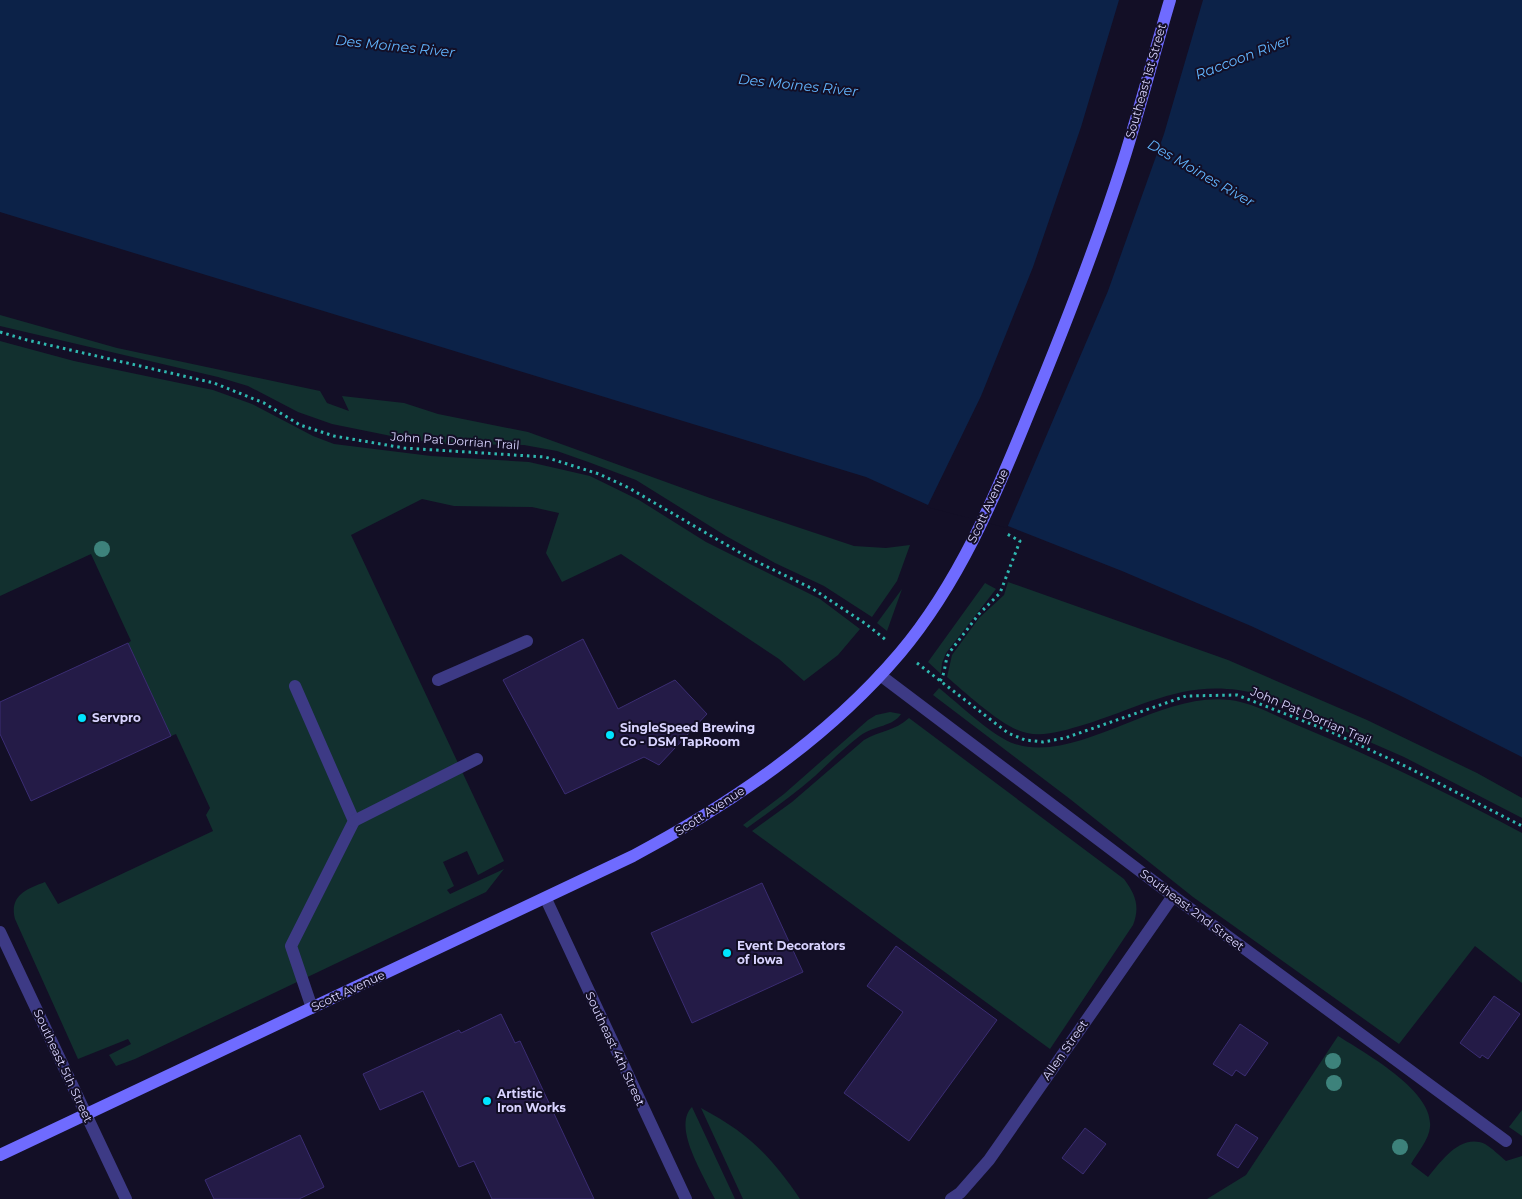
<svg xmlns="http://www.w3.org/2000/svg" width="1522" height="1199" font-family="Montserrat,sans-serif">
  <rect width="100%" height="100%" fill="#130f26"/>
  <!-- green -->
  <g fill="#12302f">
    <polygon points="0,315 117,348 320,391 327,403 349,411 342,396 404,403 438,414 528,432 710,498 854,546 886,548 910,545 897,581 872,617 824,586 775,563 726,536 636,480 591,463 557,451 524,445 447,444 406,439 332,424 298,412 248,386 218,377 0,326"/>
    <path d="M0,341L74,361L213,390L252,404L313,436L334,444L431,456L529,462L590,476L639,500L706,542L820,599L860,629L838,655L804,681L779,659L621,554L562,582L546,553L559,513L532,507L454,506L422,499L351,535L504,861L478,875L467,851L443,862L454,886L447,890L450,894L504,869L486,892L135,1059L116,1066L109,1055L131,1044L128,1039L78,1059L15,919C9,896 26,889 45,882L58,904L213,831L206,815L210,808L176,734L171,736L128,643L131,641L91,554L0,596Z"/>
    <path d="M1008,582L1228,660L1367,720L1477,773L1522,798V818L1404,757L1262,695C1190,675 1148,705 1083,725C1066,730 1045,737 1027,733C1004,729 966,693 947,677L952,655L979,618L1004,595Z"/>
    <polygon points="985,583 996,589 946,653 942,663 941,674 928,662"/>
    <polygon points="902,589 887,631 877,623"/>
    <path d="M939,688C958,703 993,737 1015,744C1079,764 1158,691 1230,700C1255,703 1281,719 1304,728C1379,759 1451,795 1522,833V983L1475,946L1399,1044L1193,897L1070,799L933,695Z"/>
    <path d="M890,712L901,714C894,726 874,726 861,735C845,747 830,762 815,776C793,795 771,811 747,828L743,825L784,794L868,720L876,715Z"/>
    <path d="M909,718L1124,879C1136,895 1140,907 1133,925L1050,1049L752,831L792,802L864,740C879,731 895,731 909,718Z"/>
    <path d="M1338,1036C1365,1053 1434,1091 1430,1127C1429,1140 1417,1153 1411,1164L1428,1177C1441,1162 1460,1133 1485,1144C1492,1148 1500,1156 1506,1161L1522,1156V1199H1207L1246,1175Z"/>
    <path d="M692,1107L735,1199H715L710,1190C701,1170 673,1126 692,1107Z"/>
    <path d="M701,1108C748,1133 770,1155 800,1199H743Z"/>
    <polygon points="1522,1110 1522,1136 1509,1127"/>
  </g>
  <!-- water -->
  <polygon fill="#0c2248" points="0,0 1522,0 1522,757 1399,695 1251,626 1122,571 1008,526 928,505 866,477 0,212"/>
  <!-- pier -->
  <polygon fill="#130f26" points="1119,0 1203,0 1164,134 1108,291 1007,528 927,507 981,396 1033,267 1081,127"/>
  <!-- building -->
  <g fill="#241b47" stroke="#3b2d73">
    <polygon points="583,639 618,709 675,680 707,714 659,765 644,757 565,794 503,680"/>
    <polygon points="128,643 171,736 31,801 0,734 0,702"/>
    <polygon points="762,883 803,972 692,1023 651,933"/>
    <polygon points="896,946 997,1020 909,1141 844,1093 903,1012 867,986"/>
    <polygon points="1494,996 1520,1014 1488,1059 1482,1055 1480,1058 1460,1043"/>
    <polygon points="501,1014 515,1043 520,1041 594,1199 492,1199 474,1161 459,1167 423,1091 380,1110 363,1074 459,1030 461,1033"/>
    <polygon points="1240,1024 1268,1043 1245,1076 1236,1070 1232,1076 1213,1064"/>
    <polygon points="1236,1124 1258,1138 1238,1168 1217,1155"/>
    <polygon points="1085,1128 1106,1144 1083,1174 1062,1158"/>
    <polygon points="300,1135 324,1187 299,1199 214,1199 205,1180"/>
  </g>
  <g fill="none" stroke-linecap="round" stroke-linejoin="round">
    <!-- path -->
    <g stroke="#2fb8b0" stroke-width="3" stroke-dasharray="2.5 4" stroke-linecap="butt">
      <polyline points="0,332 27,340 214,383 264,403 300,425 334,436 404,448 545,457 599,474 629,488 749,558 813,589 866,624 886,640"/>
      <polyline points="917,663 1008,733 1025,740 1043,742 1065,738 1186,696 1237,695 1329,731 1407,767 1522,826"/>
      <path d="M940,681C946,672 944,663 949,653L979,614L1000,593L1020,541L1007,534"/>
    </g>
    <!-- service -->
    <g stroke="#3d3a85" stroke-width="12">
      <polyline points="438,680 527,641"/>
      <polyline points="295,686 354,821 291,946 312,1008"/>
      <polyline points="354,821 477,759"/>
    </g>
    <!-- minor -->
    <g stroke="#3d3a85" stroke-width="12">
      <polyline points="880,675 1173,896 1506,1141"/>
      <polyline points="546,899 686,1199"/>
      <polyline points="0,932 126,1199"/>
      <polyline points="951,1199 960,1193 989,1160 1173,896"/>
    </g>
    <!-- secondary -->
    <path stroke="#6f6bff" stroke-width="12" d="M0,1155L633,856C731,804 828,738 900,653C959,583 995,497 1029,413C1063,331 1096,247 1123,162C1140,108 1154,54 1170,0"/>
  </g>
  <!-- trees -->
  <g fill="#3d827b">
    <circle cx="102" cy="549" r="8"/>
    <circle cx="1333" cy="1061" r="8"/>
    <circle cx="1334" cy="1083" r="8"/>
    <circle cx="1400" cy="1147" r="8"/>
  </g>
  <!-- markers -->
  <g fill="#00e5ff" stroke="#130f26" stroke-width="2">
    <circle cx="82" cy="718" r="5"/>
    <circle cx="610" cy="735" r="5"/>
    <circle cx="727" cy="953" r="5"/>
    <circle cx="487" cy="1101" r="5"/>
  </g>
  <g text-anchor="middle" stroke-width="4" stroke-linejoin="round" paint-order="stroke">
    <!-- street labels -->
    <g font-size="12" fill="#d9d4ff" stroke="#130f26">
      <text transform="translate(1146 81) rotate(-74)" y="4">Southeast 1st Street</text>
      <text transform="translate(455 441) rotate(4)" y="4">John Pat Dorrian Trail</text>
      <text transform="translate(988 506) rotate(-65)" y="4">Scott Avenue</text>
      <text transform="translate(1311 716) rotate(23)" y="4">John Pat Dorrian Trail</text>
      <text transform="translate(710 811) rotate(-33)" y="4">Scott Avenue</text>
      <text transform="translate(1192 910) rotate(37)" y="4">Southeast 2nd Street</text>
      <text transform="translate(348 991) rotate(-25)" y="4">Scott Avenue</text>
      <text transform="translate(615 1049) rotate(65)" y="4">Southeast 4th Street</text>
      <text transform="translate(1065 1050) rotate(-55)" y="4">Allen Street</text>
      <text transform="translate(63 1066) rotate(65)" y="4">Southeast 5th Street</text>
    </g>
    <!-- poi labels -->
    <g font-size="12" font-weight="bold" fill="#d9d4ff" stroke="#130f26" text-anchor="start">
      <text x="92" y="722">Servpro</text>
      <text x="620" y="732">SingleSpeed Brewing<tspan x="620" dy="14">Co - DSM TapRoom</tspan></text>
      <text x="737" y="950">Event Decorators<tspan x="737" dy="14">of Iowa</tspan></text>
      <text x="497" y="1098">Artistic<tspan x="497" dy="14">Iron Works</tspan></text>
    </g>
    <!-- water labels -->
    <g font-size="14" font-style="italic" fill="#62b6ff" stroke="#130f26">
      <text transform="translate(395 46) rotate(6)" y="5">Des Moines River</text>
      <text transform="translate(1243 57) rotate(-21)" y="5">Raccoon River</text>
      <text transform="translate(798 85) rotate(6)" y="5">Des Moines River</text>
      <text transform="translate(1201 173) rotate(30)" y="5">Des Moines River</text>
    </g>
  </g>
</svg>
